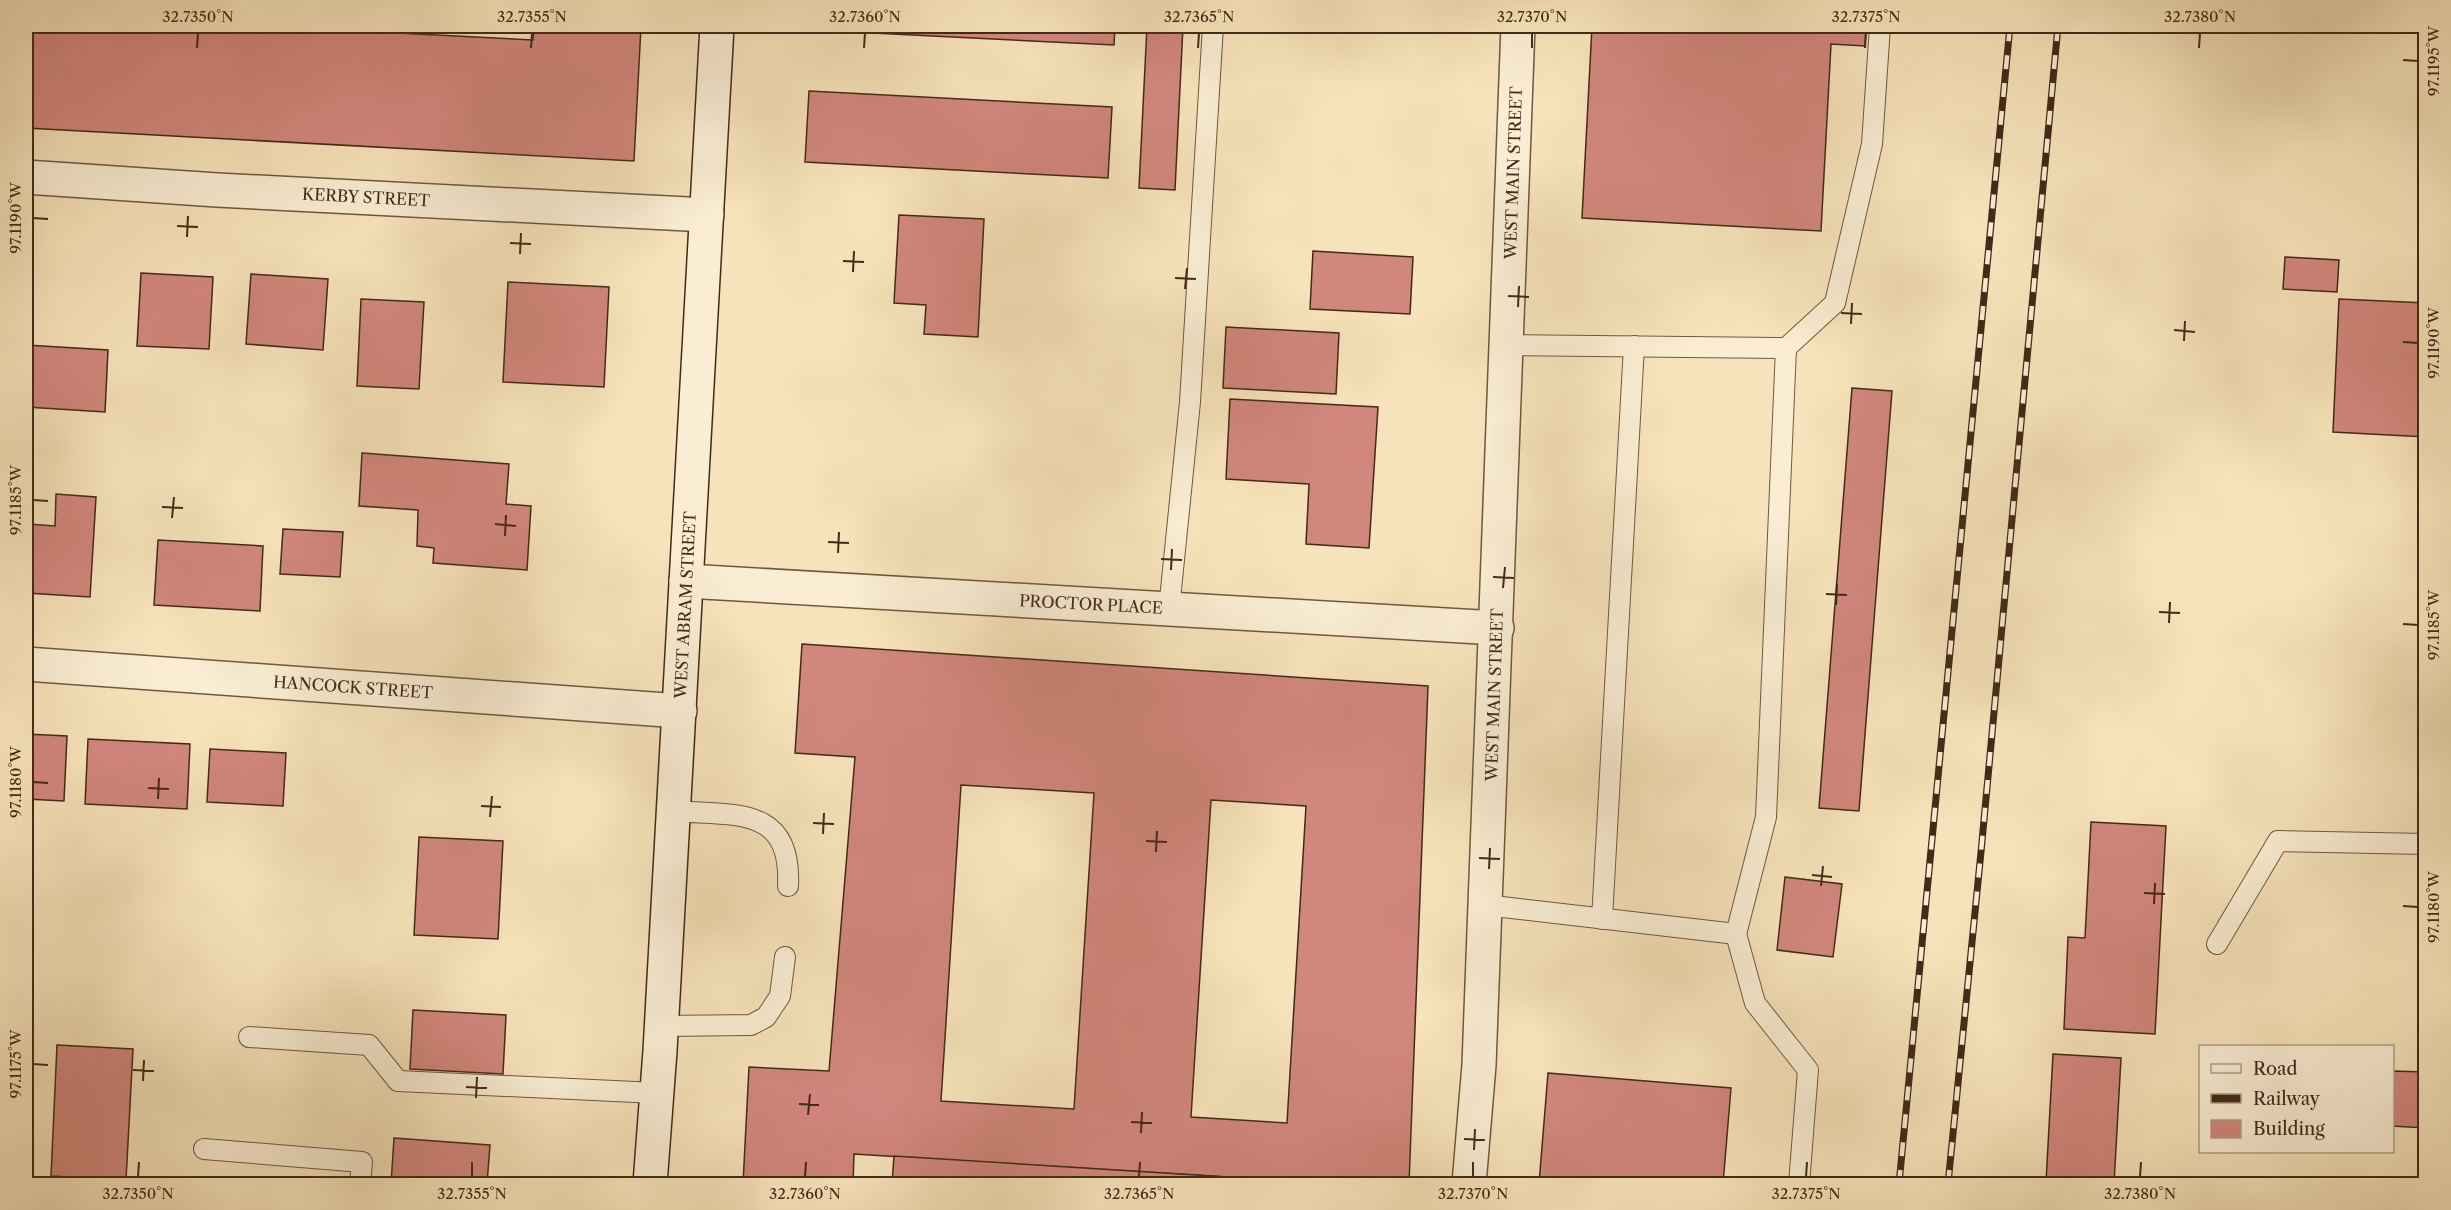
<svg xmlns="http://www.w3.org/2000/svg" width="2451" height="1210" font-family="'Libre Caslon Text',serif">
  <rect width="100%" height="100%" fill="#f7e3bb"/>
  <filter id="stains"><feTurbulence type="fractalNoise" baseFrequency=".00333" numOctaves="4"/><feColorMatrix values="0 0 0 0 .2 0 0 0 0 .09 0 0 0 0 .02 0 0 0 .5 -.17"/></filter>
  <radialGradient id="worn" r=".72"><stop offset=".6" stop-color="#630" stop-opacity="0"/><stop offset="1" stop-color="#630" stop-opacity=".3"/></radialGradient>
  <!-- building -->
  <g fill="#d2877d" stroke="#422a19" stroke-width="1.5" fill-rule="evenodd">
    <polygon points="26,26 261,26 533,40 534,26 641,26 634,161 26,128"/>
    <polygon points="812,26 1115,26 1114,45 812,30"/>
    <polygon points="1147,26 1183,26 1175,190 1139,188"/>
    <polygon points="1592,26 1866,26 1865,46 1831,44 1821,231 1582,218"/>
    <polygon points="809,91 1112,107 1108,178 805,162"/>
    <polygon points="899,215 984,219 978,337 924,334 926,305 894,303"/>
    <polygon points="1313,251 1413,257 1410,314 1310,309"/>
    <polygon points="2285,257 2339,260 2337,292 2283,289"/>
    <polygon points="141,273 213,277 209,349 137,346"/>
    <polygon points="251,274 328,279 323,350 246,344"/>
    <polygon points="508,282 609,287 604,387 503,382"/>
    <polygon points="361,299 424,302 419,389 357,386"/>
    <polygon points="2339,299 2426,303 2426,437 2333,432"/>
    <polygon points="1226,327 1339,333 1336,394 1223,388"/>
    <polygon points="26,345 108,350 105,412 26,407"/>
    <polygon points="1852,388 1892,391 1859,811 1819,808"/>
    <polygon points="1230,399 1378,407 1369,548 1306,544 1309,484 1226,479"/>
    <polygon points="362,453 509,464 506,504 531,506 527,570 433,563 434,548 417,546 418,510 359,506"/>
    <polygon points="26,490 30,491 28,524 55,526 56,494 96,497 90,597 26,593"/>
    <polygon points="283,529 343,532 340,577 280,574"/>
    <polygon points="158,540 263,546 260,611 154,605"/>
    <path d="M802,644L1428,686L1409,1184H1339L854,1154L853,1184H743L749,1067L829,1071L855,757L795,753ZM961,785L1094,793L1074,1109L941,1101ZM1211,800L1306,806L1287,1123L1191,1117Z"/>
    <polygon points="26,734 67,736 64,801 26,799"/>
    <polygon points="88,739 190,744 187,809 85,804"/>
    <polygon points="210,749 286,753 283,806 207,802"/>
    <polygon points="2091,822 2166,826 2155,1034 2064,1029 2068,937 2085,938"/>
    <polygon points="419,837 503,841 498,939 414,935"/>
    <polygon points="1785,877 1842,884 1833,957 1777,950"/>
    <polygon points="413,1010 506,1015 503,1074 410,1069"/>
    <polygon points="57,1045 133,1049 126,1180 51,1176"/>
    <polygon points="2053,1054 2121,1058 2114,1184 2046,1182"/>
    <polygon points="2392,1071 2426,1072 2426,1128 2392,1126"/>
    <polygon points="1548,1073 1731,1088 1723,1184 1539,1184"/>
    <polygon points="394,1138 490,1145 487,1184 391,1184"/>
    <polygon points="894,1156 1339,1184 892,1184"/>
  </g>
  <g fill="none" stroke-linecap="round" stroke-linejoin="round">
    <!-- lane casing -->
    <g stroke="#6f5842" stroke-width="22">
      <g id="lane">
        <polyline points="1507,345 1786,348 1766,817 1736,934"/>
        <polyline points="1786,348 1835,303 1872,144 1880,26"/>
        <polyline points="1169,609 1190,402 1213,26"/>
        <path d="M674,811C734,816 792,805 788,886"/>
        <polyline points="1485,905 1736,934 1755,1003 1808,1070 1799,1184"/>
        <polyline points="1602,919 1634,346"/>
        <polyline points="2217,944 2278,841 2426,844"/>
        <polyline points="662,1026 751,1025 766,1017 780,996 785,957"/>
        <polyline points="249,1037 369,1045 398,1081 657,1093"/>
        <polyline points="204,1149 362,1162 360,1184"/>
      </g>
    </g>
    <!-- street casing -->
    <g stroke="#6f5842" stroke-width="36">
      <g id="street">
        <polyline points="26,177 217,190 707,215"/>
        <polyline points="686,581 1497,628"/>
        <polyline points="26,664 680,711"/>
        <polyline points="1469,1184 1479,1065 1518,26"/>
      </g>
    </g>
    <!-- secondary casing -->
    <g stroke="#422a19" stroke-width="36">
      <polyline id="secondary" points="650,1184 660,1051 717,26"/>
    </g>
    <!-- lane -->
    <use href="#lane" stroke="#faedd3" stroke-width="20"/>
    <!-- street -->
    <use href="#street" stroke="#faedd3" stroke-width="33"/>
    <!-- secondary -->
    <use href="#secondary" stroke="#faedd3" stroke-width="33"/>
    <!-- rail casing -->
    <g stroke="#422a19" stroke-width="7">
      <g id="rail">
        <polyline points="1899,1184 2010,26"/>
        <polyline points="1948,1184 1981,852 2058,26"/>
      </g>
    </g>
    <!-- rail -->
    <use href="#rail" stroke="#faedd3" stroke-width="4.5" stroke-dasharray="14" stroke-linecap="butt"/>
  </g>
  <!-- ticks -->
  <path fill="none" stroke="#422a19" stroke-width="2" d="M197,48L198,33M531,48L532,33M864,48L865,33M1198,48L1199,33M1532,48V33M1865,48L1866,33M2199,48L2200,33M2403,60L2418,61M33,218L48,219M177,226L198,227M187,237L188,216M510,243L531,244M520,254L521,233M843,261L864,262M853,272L854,251M1175,278L1196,279M1185,289L1187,268M1508,296L1529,297M1518,307L1519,286M1841,313L1862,314M1851,324L1852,303M2174,330L2195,332M2184,341L2185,321M2403,342L2418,343M33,500L48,501M162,507L183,508M172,518L174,497M495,524L516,526M505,536L506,515M828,542L849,543M838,553L839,532M1161,559L1182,560M1171,570L1172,549M1493,577L1514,578M1503,588L1505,567M1826,594L1847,595M1836,605L1837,584M2159,612L2180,613M2169,623L2170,602M2403,624L2418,625M33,782L48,783M148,788L169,789M158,799L159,778M481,806L501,807M490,817L492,796M813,823L834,824M823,834L824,813M1146,841L1167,842M1156,852L1157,831M1479,858L1500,859M1489,869L1490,848M1812,875L1832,877M1821,886L1823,866M2144,893L2165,894M2154,904L2155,883M2403,906L2418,907M33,1064L48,1065M133,1070L154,1071M143,1081L144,1060M466,1087L487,1088M476,1098L477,1077M799,1104L819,1105M808,1115L810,1094M1131,1122L1152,1123M1141,1133L1142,1112M1464,1139L1485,1140M1474,1150L1475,1129M138,1177L139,1162M472,1177V1162M805,1177L806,1162M1139,1177L1140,1162M1473,1177V1162M1806,1177L1807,1162M2140,1177L2141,1162"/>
  <g text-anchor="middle" stroke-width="4.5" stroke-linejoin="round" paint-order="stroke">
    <!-- street labels -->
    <g font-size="16" fill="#422a19" stroke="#faedd3">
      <text transform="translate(1513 173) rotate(-88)" y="6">WEST MAIN STREET</text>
      <text transform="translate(366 197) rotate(3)" y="6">KERBY STREET</text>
      <text transform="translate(1091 604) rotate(3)" y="6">PROCTOR PLACE</text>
      <text transform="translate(685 605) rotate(-87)" y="6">WEST ABRAM STREET</text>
      <text transform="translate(353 687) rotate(4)" y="6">HANCOCK STREET</text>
      <text transform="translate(1494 695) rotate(-88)" y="6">WEST MAIN STREET</text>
    </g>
  </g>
  <!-- margin -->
  <rect width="2451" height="1210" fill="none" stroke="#f7e3bb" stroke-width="66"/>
  <!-- legend -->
  <rect x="2199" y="1045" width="195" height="108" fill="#faedd3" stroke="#b09f89" stroke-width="1.5"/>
  <rect x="2211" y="1064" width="30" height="9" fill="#faedd3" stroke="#b09f89" stroke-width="1.5"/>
  <text x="2253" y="1075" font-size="18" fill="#422a19">Road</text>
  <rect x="2211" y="1094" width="30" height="9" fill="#422a19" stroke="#b09f89" stroke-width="1.5"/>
  <text x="2253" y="1105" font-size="18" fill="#422a19">Railway</text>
  <rect x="2211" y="1120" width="30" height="18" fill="#d2877d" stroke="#b09f89" stroke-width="1.5"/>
  <text x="2253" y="1135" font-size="18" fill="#422a19">Building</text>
  <rect x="33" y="33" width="2385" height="1144" fill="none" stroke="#422a19" stroke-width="2"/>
  <g font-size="15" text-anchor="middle" fill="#422a19">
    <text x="198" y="22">32.7350°N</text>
    <text x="532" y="22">32.7355°N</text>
    <text x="865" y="22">32.7360°N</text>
    <text x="1199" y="22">32.7365°N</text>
    <text x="1532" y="22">32.7370°N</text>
    <text x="1866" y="22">32.7375°N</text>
    <text x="2200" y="22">32.7380°N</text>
    <text transform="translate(2434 61) rotate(-90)" y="5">97.1195°W</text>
    <text transform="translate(16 218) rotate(-90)" y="5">97.1190°W</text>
    <text transform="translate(2434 343) rotate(-90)" y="5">97.1190°W</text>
    <text transform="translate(16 500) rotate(-90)" y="5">97.1185°W</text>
    <text transform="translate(2434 625) rotate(-90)" y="5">97.1185°W</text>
    <text transform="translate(16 782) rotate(-90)" y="5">97.1180°W</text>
    <text transform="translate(2434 907) rotate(-90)" y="5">97.1180°W</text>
    <text transform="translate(16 1064) rotate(-90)" y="5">97.1175°W</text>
    <text x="138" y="1199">32.7350°N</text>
    <text x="472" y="1199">32.7355°N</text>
    <text x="805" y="1199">32.7360°N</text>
    <text x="1139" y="1199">32.7365°N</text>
    <text x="1473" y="1199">32.7370°N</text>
    <text x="1806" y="1199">32.7375°N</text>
    <text x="2140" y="1199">32.7380°N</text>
  </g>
  <rect width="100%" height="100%" filter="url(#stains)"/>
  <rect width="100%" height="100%" fill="url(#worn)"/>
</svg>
